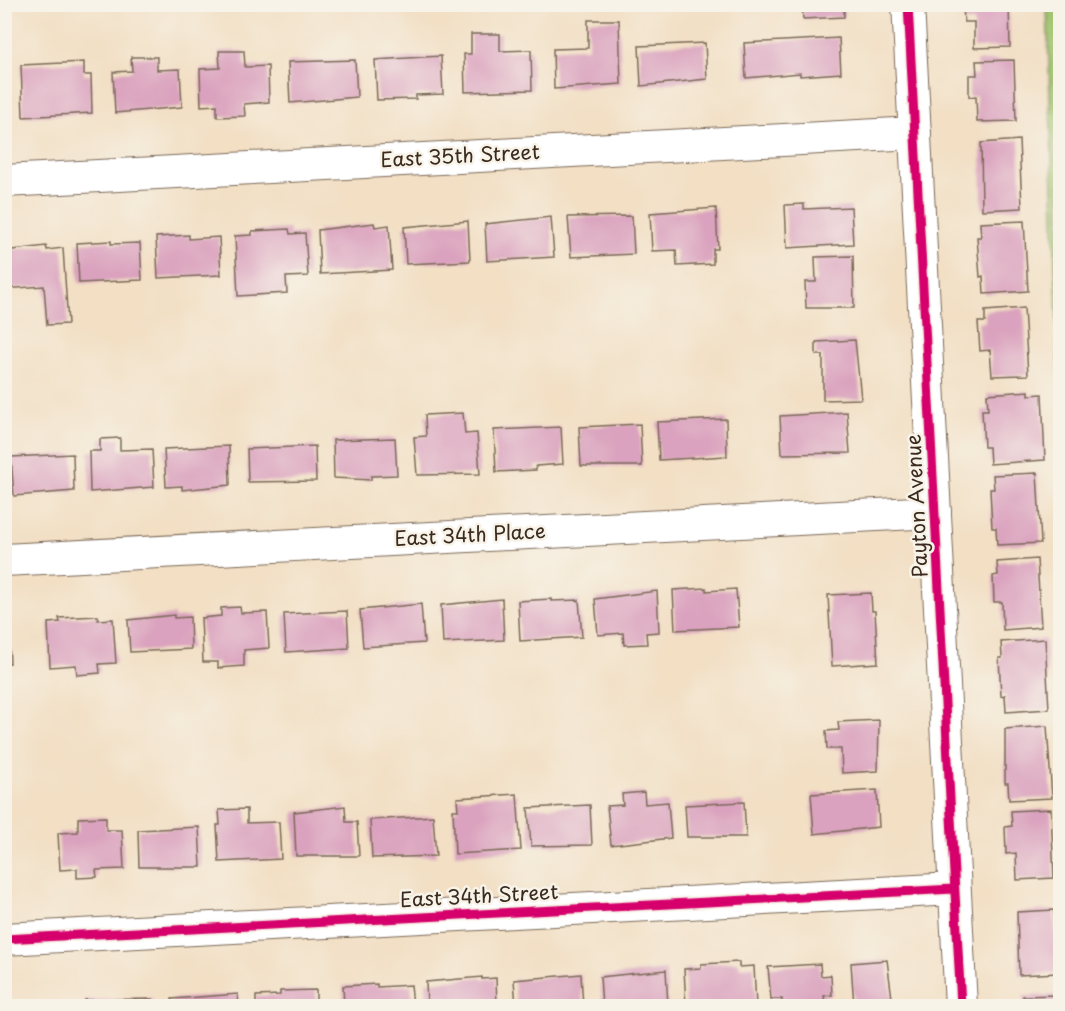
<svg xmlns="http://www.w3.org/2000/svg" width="1065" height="1011" font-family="'Playpen Sans',sans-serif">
  <rect width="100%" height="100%" fill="#f7f3e8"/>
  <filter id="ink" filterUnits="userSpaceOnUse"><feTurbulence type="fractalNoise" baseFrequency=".0167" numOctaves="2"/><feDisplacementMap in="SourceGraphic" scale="12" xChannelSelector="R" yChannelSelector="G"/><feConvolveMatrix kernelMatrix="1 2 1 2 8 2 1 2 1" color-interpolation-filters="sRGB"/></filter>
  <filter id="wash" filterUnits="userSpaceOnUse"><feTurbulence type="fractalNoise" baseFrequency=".008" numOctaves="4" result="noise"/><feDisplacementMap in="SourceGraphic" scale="24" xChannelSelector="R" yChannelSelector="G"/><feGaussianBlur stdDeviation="1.35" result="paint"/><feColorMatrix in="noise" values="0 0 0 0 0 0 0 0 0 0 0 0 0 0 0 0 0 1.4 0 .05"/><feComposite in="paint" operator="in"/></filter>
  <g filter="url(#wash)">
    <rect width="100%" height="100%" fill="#f2dfc4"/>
    <!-- green -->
    <polygon fill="#9ec26c" stroke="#6c7645" stroke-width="1.5" points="1047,5 1060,5 1060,411"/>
    <g id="blocks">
      <!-- building -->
      <g fill="#daa2be">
        <polygon points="963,4 1009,4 1010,47 974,48 974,22 964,22"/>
        <polygon points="802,5 844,5 844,17 803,19"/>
        <polygon points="588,20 619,20 621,84 554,89 553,49 588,48"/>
        <polygon points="471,34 500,34 500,51 531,50 532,90 465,92 464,54 471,54"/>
        <polygon points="839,38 841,73 800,76 800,73 746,78 744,43"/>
        <polygon points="705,43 707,79 641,86 639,46"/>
        <polygon points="219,51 244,51 245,67 268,66 269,102 244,104 245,116 217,117 217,105 201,106 200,69 220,68"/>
        <polygon points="441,56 443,94 416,95 416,99 377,100 375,60"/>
        <polygon points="131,57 157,57 157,70 180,69 182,107 115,113 113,72 132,71"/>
        <polygon points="355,60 357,97 290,103 288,62"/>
        <polygon points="1014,60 1016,121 977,122 976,96 969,97 969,75 977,75 976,61"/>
        <polygon points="84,62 84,75 91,75 92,113 23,117 21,65"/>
        <polygon points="1019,140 1022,208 982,210 981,143"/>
        <polygon points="804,204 804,209 851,207 853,244 787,248 785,205"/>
        <polygon points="716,208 718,249 713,249 713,264 677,266 676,250 652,251 650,213"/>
        <polygon points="632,216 634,254 571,257 568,217"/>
        <polygon points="551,217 554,257 487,261 485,224"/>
        <polygon points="468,221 470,261 406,264 404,227"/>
        <polygon points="1024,221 1028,291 984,294 983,276 980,277 977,237 981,237 980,223"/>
        <polygon points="374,223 375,227 389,225 392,270 320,274 318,230"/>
        <polygon points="289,229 290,234 305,233 308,276 286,277 287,293 238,296 235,236 252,235 252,231"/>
        <polygon points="189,235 189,239 219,237 221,275 158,278 156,237"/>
        <polygon points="111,241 111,244 140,243 142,280 79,283 77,243"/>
        <polygon points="46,246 47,250 63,248 68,324 47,325 44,286 4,289 4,251"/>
        <polygon points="853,256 854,308 806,308 805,282 816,282 815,257"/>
        <polygon points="1024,308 1028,375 992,376 990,350 980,351 978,322 985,322 985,311"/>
        <polygon points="855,340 861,399 823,400 823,355 816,355 816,342"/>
        <polygon points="1029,391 1029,395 1042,394 1045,460 990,464 989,447 984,447 982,410 988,410 987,394"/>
        <polygon points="847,412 850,453 782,454 780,416"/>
        <polygon points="463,413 465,434 477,433 480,474 417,475 414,437 426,436 425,415"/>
        <polygon points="726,419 727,456 659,460 657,422"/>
        <polygon points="640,424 642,466 581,466 579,427"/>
        <polygon points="561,427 563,464 536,466 536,470 496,472 494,430"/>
        <polygon points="120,438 120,450 152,449 154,487 90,492 89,451 100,451 100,439"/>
        <polygon points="395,438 397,475 371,476 371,480 334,478 333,440"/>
        <polygon points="229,446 230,485 182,490 182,486 166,487 164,449"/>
        <polygon points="315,446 316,481 248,482 247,449"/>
        <polygon points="73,454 74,491 14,496 11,457"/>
        <polygon points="1037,473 1041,543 997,545 996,528 992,528 990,489 994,489 993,475"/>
        <polygon points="1037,559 1041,627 1003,630 1002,602 994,602 993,576 998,575 997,562"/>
        <polygon points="706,588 706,591 736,589 739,627 675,630 673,590"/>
        <polygon points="657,591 659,632 646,633 647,644 624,645 623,633 598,635 595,599"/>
        <polygon points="871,593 872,611 875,611 878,663 832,666 828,595"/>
        <polygon points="502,599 504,640 443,643 441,605"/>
        <polygon points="551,599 551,601 579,600 582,637 520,641 518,601"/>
        <polygon points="421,604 424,643 363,647 360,610"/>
        <polygon points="240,607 241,613 267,612 269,648 244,650 244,666 218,668 218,662 203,662 201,618 221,616 221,608"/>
        <polygon points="347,611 349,648 286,652 284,614"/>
        <polygon points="174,615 174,618 190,617 191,649 130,652 128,620"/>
        <polygon points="98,616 98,620 113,619 116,663 99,664 100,673 77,675 76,665 50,667 48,623 60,622 59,618"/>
        <polygon points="8,622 10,663 4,664 4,623"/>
        <polygon points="1045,639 1049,709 1006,712 1005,695 1001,696 999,658 1002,658 1001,642"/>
        <polygon points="879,720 878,771 842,773 841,749 827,749 826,731 839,730 838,722"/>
        <polygon points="1047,726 1052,798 1009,800 1008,783 1005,783 1005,729"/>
        <polygon points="877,790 879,827 814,834 811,794"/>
        <polygon points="644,792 645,804 668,802 671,838 611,845 607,806 623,805 622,794"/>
        <polygon points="517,794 521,850 455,854 453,810 458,810 457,798"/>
        <polygon points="744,802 746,837 687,837 685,805"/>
        <polygon points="590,805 592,845 531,846 528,808"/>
        <polygon points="345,806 346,822 357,822 359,856 296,856 294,812"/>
        <polygon points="247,809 247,823 279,822 281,859 219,862 217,825 220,825 219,810"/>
        <polygon points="1051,809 1054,878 1017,880 1016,853 1006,854 1005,827 1012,826 1011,811"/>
        <polygon points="433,816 436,856 372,858 370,820"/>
        <polygon points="106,817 106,830 122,830 124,869 96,870 97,877 77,878 77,869 60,870 58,833 78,832 78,818"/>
        <polygon points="199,827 201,867 139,867 138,830"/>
        <polygon points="1054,910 1058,973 1019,975 1017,912"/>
        <polygon points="887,960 893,1006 854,1006 851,963"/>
        <polygon points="739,962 739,967 754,966 756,1006 686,1006 684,969 701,968 701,964"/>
        <polygon points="820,964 821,976 831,975 832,995 824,996 825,1006 782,1006 782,999 771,999 768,967"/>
        <polygon points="666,970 668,1006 602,1006 600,977"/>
        <polygon points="581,974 583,1006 516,1006 514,980"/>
        <polygon points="482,977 482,979 496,978 497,1006 427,1006 426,982"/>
        <polygon points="377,984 377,987 411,985 413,1006 344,1006 343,986"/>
        <polygon points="316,990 316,1006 256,1006 256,996 280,995 280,991"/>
        <polygon points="238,994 239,1006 172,1006 172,999"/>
        <polygon points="1055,995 1056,1006 1024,1006 1023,996"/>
        <polygon points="152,999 153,1006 86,1006 85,1000"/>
      </g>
    </g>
  </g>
  <g filter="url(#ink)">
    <use href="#blocks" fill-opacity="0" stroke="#7b6958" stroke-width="1.5"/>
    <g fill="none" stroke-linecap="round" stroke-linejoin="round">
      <!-- minor casing -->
      <g stroke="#7b6958" stroke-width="34">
        <g id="minor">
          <polyline points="908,4 961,1006"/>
          <polyline points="4,181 915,133"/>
          <polyline points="4,560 935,512"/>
          <polyline points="4,939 954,889"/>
        </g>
      </g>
      <!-- minor -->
      <use href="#minor" stroke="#fff" stroke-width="32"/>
      <!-- cycleway casing -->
      <g stroke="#f7f3e8" stroke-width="13">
        <g id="cycleway">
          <polyline points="908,4 961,1006"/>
          <polyline points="4,939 954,889"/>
        </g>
      </g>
      <!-- cycleway -->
      <use href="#cycleway" stroke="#d6006c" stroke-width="9"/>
    </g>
  </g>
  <g text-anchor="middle" stroke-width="5" stroke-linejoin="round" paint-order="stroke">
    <!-- street labels -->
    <g font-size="20" fill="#3b2a1e" stroke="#f7f3e8">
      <text transform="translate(460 156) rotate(-3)" y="7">East 35th Street</text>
      <text transform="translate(917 506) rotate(-93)" y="7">Payton Avenue</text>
      <text transform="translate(470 535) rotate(-3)" y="7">East 34th Place</text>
      <text transform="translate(479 896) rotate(-3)" y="7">East 34th Street</text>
    </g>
  </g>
  <!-- margin -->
  <rect width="1065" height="1011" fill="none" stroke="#f7f3e8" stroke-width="24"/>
</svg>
